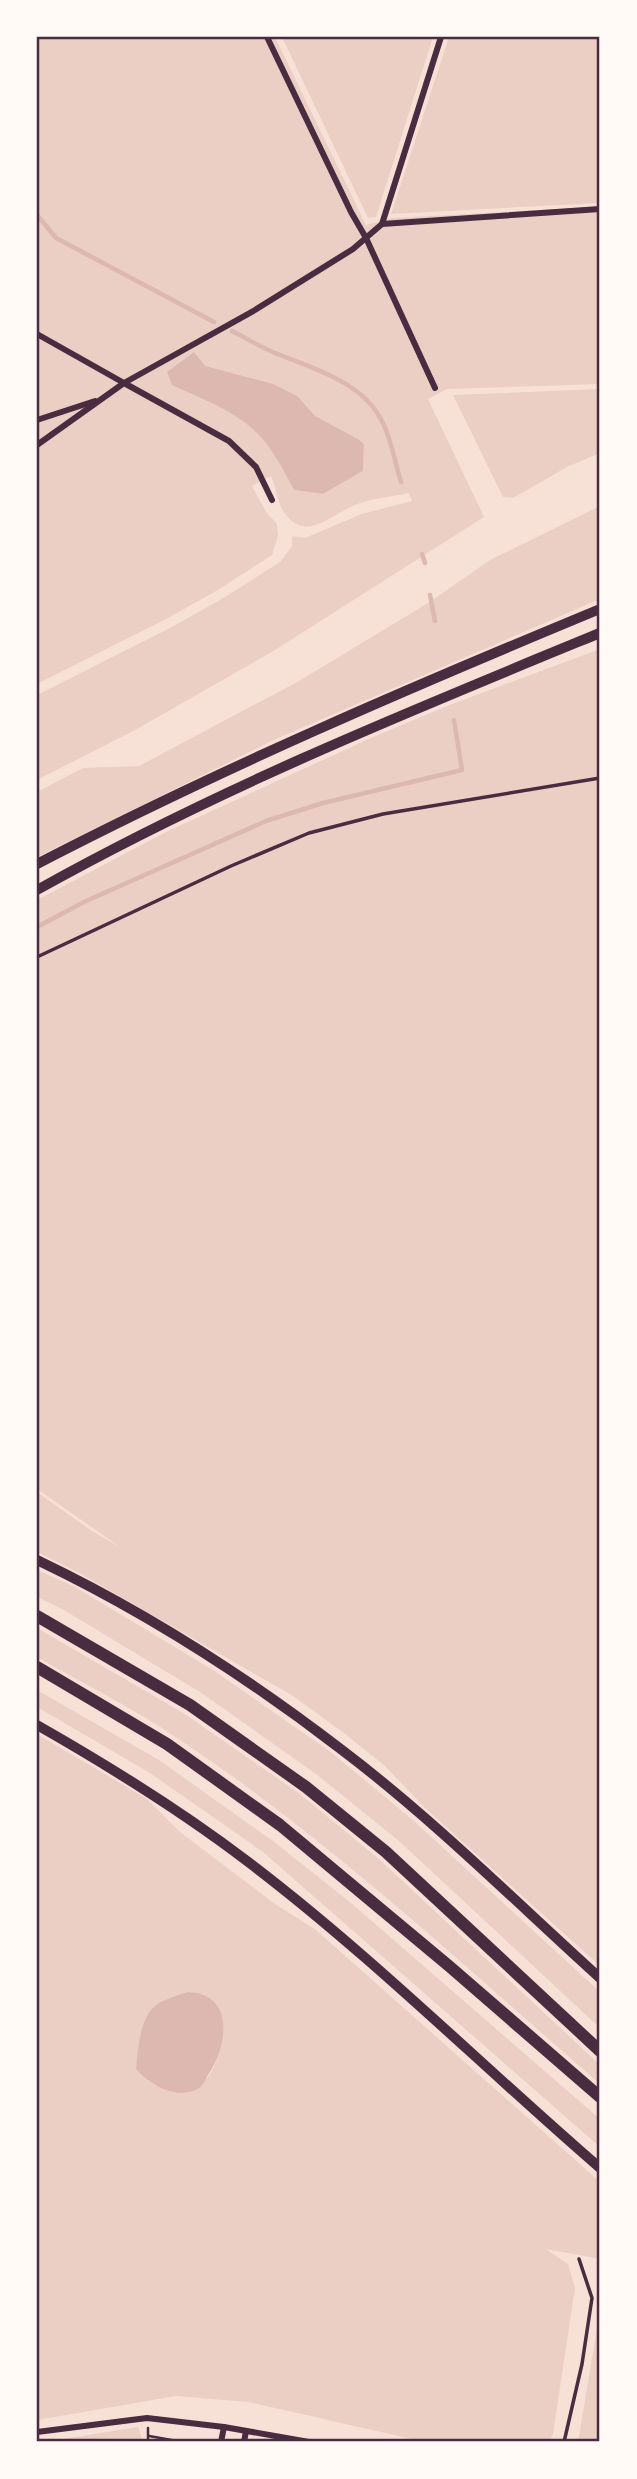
<svg xmlns="http://www.w3.org/2000/svg" width="637" height="2479" font-family="Rubik,sans-serif">
  <rect width="100%" height="100%" fill="#f7e1d7"/>
  <!-- green -->
  <g fill="#ebcfc5" fill-rule="evenodd">
    <path d="M37,37H275L366,225L392,218L600,207V384L447,389L428,399L484,517L275,650L137,729L37,780V695L174,626L225,597L280,562L292,546V536L305,538L362,514L412,501L409,493C392,497 371,498 355,505C332,514 305,544 284,512C277,502 276,487 271,476L252,486L266,512L277,524L278,536L272,555L218,590L168,618L37,684ZM353,436L364,444L363,471L323,494L294,490L284,470Z"/>
    <polygon points="282,37 433,37 376,217 368,218"/>
    <polygon points="449,37 600,37 600,203 391,214"/>
    <polygon points="600,389 600,453 567,467 513,498 503,497 453,395"/>
    <polygon points="600,506 600,599 276,739 37,857 37,792 83,768 139,766 299,681 428,603 490,560"/>
    <polygon points="600,649 600,1966 425,1808 385,1766 345,1734 293,1696 81,1574 37,1552 37,1492 92,1531 120,1547 37,1489 37,900 168,831 371,738 447,706"/>
    <polygon points="37,1570 75,1587 213,1670 332,1753 414,1821 600,1992 600,2028 399,1841 316,1774 200,1692 62,1609 37,1597"/>
    <path d="M37,1628L185,1714L300,1794L380,1860L600,2065V2084C462,1964 327,1837 174,1736C131,1707 82,1683 37,1657Z"/>
    <polygon points="37,1690 159,1760 273,1841 351,1903 600,2119 600,2147 263,1852 150,1773 37,1707"/>
    <path d="M37,1734L147,1799L180,1832L275,1904L316,1930L600,2182V2259L546,2249L568,2264L575,2288L553,2434L549,2442H425L248,2402L176,2396L37,2420ZM221,2019C225,2051 210,2102 168,2090C155,2087 145,2080 136,2069L142,2033Z"/>
    <polygon points="600,2310 600,2442 578,2442"/>
    <polygon points="138,2427 143,2442 45,2442"/>
  </g>
  <!-- water -->
  <g fill="#dcb8b0">
    <path d="M194,352L205,366L273,384L297,396L315,416L358,439L364,444L363,471L323,494L294,490C283,469 272,447 254,430C231,409 200,398 172,385L167,372Z"/>
    <path d="M188,1992C235,1994 228,2046 208,2075C206,2079 203,2085 199,2088C178,2101 149,2085 136,2069C138,2051 139,2024 152,2009C160,2000 176,1996 188,1992Z"/>
  </g>
  <g fill="none" stroke-linecap="round" stroke-linejoin="round">
    <!-- stream -->
    <g stroke="#dcb8b0" stroke-width="4.5">
      <polyline points="37,215 56,238 214,322"/>
      <path d="M232,331C246,338 260,347 275,353C310,367 359,381 379,416C390,433 395,463 401,482"/>
      <polyline points="422,554 425,563"/>
      <polyline points="430,595 435,621"/>
      <polyline points="37,927 84,902 266,821 323,803 462,770 454,720"/>
    </g>
    <!-- path -->
    <g stroke="#4a2c40" stroke-width="2.5">
      <polyline points="149,2436 183,2442"/>
      <polyline points="148,2442 148,2428"/>
    </g>
    <!-- service -->
    <g stroke="#4a2c40" stroke-width="3.5">
      <polyline points="37,957 231,866 309,833 383,814 600,778"/>
      <polyline points="564,2442 582,2364 592,2298 579,2259"/>
    </g>
    <!-- minor -->
    <g stroke="#4a2c40" stroke-width="6">
      <polyline points="267,37 351,212 366,238 435,388"/>
      <polyline points="382,224 441,37"/>
      <polyline points="37,334 124,383 255,310 353,249 382,224 600,209"/>
      <polyline points="37,420 95,401"/>
      <polyline points="37,445 124,383 229,441 256,467 272,500"/>
      <polyline points="37,2432 147,2418 224,2427 309,2442"/>
      <polyline points="221,2442 224,2427"/>
      <polyline points="244,2442 246,2431"/>
    </g>
    <!-- trunk -->
    <g stroke="#4a2c40" stroke-width="10">
      <path d="M37,864C220,769 409,688 600,609"/>
      <path d="M37,890C217,789 410,711 600,633"/>
      <path d="M37,1560C144,1611 247,1677 342,1750C433,1819 515,1901 600,1978"/>
      <path d="M37,1725C109,1766 180,1810 247,1861C371,1955 482,2066 600,2168"/>
    </g>
    <!-- motorway -->
    <g stroke="#4a2c40" stroke-width="12">
      <polyline points="37,1616 190,1705 306,1787 386,1852 600,2051"/>
      <polyline points="37,1667 167,1744 280,1825 449,1966 600,2097"/>
    </g>
  </g>
  <!-- border -->
  <rect width="637" height="2479" fill="none" stroke="#fffaf5" stroke-width="77"/>
  <rect x="38" y="38" width="560" height="2402" fill="none" stroke="#4a2c40" stroke-width="2.5"/>
</svg>
